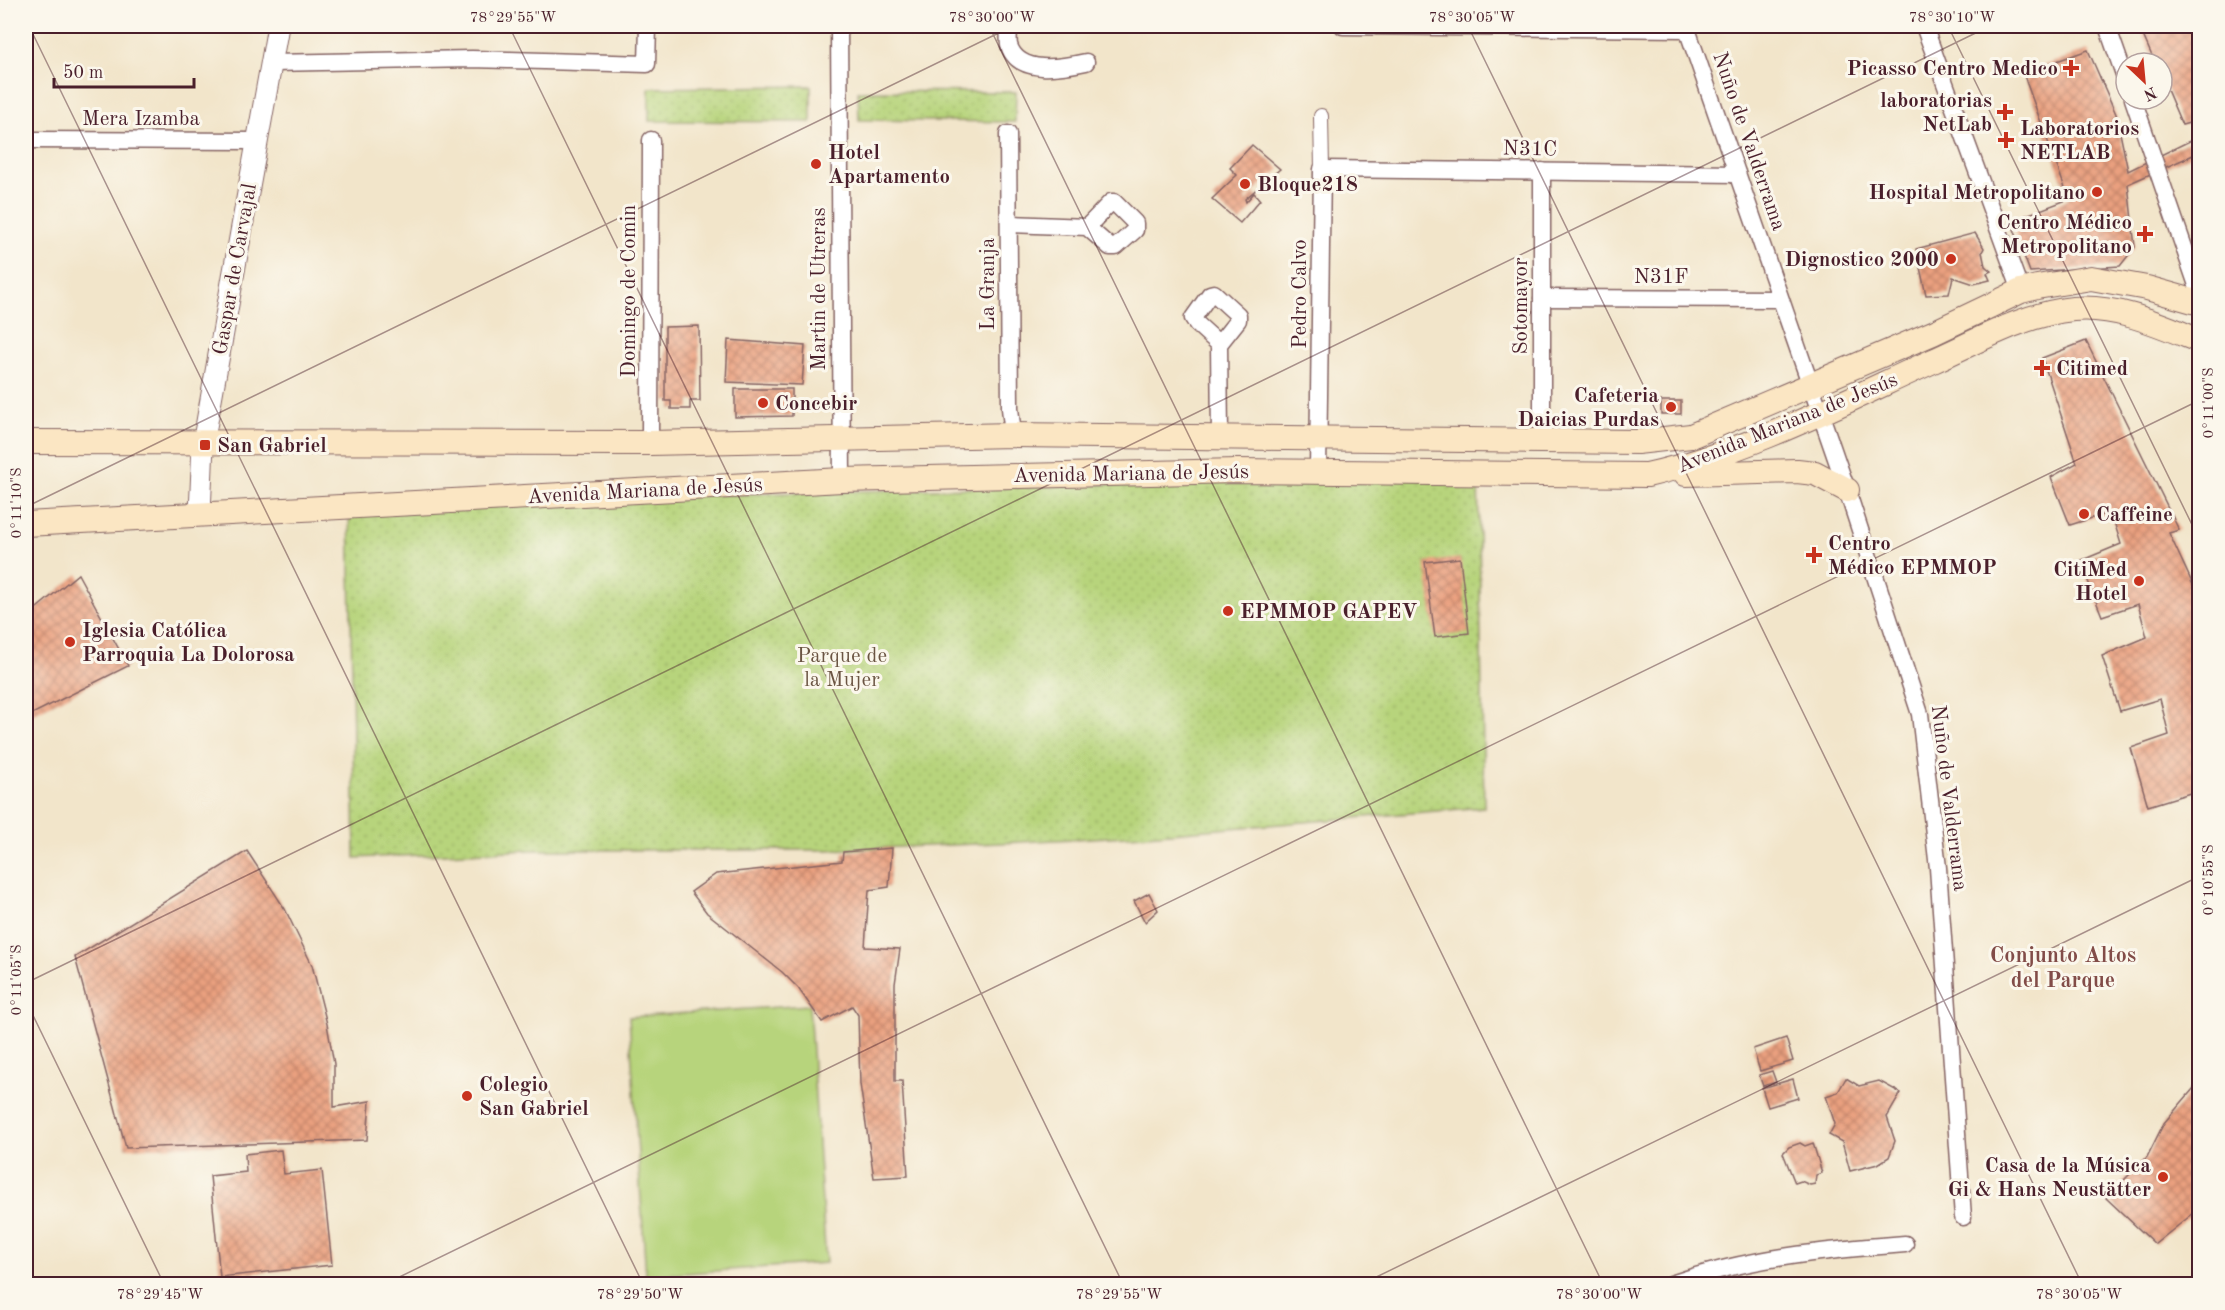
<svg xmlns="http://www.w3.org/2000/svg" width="2225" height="1310" font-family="'Old Standard TT',serif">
  <defs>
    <pattern id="park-dots" width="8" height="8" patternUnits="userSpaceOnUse" patternTransform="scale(1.5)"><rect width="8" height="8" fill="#b7d47b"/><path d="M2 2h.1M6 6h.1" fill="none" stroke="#9fb66a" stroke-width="1.8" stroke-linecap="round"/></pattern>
    <pattern id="building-cross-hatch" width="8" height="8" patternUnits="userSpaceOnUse" patternTransform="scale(1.5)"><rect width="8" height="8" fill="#eaa07f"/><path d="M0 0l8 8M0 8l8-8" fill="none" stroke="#c08268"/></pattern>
  </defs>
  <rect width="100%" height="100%" fill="#fbf7ec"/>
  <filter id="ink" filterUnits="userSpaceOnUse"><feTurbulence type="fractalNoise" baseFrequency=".0167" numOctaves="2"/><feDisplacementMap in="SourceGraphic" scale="12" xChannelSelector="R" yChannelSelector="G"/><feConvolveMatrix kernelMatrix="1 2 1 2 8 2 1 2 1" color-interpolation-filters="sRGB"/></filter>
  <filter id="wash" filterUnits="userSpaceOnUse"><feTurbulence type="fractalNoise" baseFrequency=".008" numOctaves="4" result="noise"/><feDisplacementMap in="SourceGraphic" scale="24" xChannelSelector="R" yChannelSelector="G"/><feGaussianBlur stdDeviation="1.35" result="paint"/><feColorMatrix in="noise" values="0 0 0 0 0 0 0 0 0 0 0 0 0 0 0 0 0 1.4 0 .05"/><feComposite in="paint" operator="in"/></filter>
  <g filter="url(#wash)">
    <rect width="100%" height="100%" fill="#f2e5ca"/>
    <!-- park -->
    <g fill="url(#park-dots)" stroke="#807a53" stroke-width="1.5">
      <polygon points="811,86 811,122 649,121 649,88"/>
      <polygon points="858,91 1016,92 1015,122 859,120"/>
      <polygon points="1478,474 1484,807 1146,835 1001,843 826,850 532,850 355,858 349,505"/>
    </g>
    <!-- garden -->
    <polygon fill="#b7d47b" stroke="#807a53" stroke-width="1.5" points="809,1005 826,1263 646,1276 629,1017"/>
    <g id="blocks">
      <!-- building -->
      <g fill="url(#building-cross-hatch)">
        <polygon points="2139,26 2200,26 2200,120 2182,125 2162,78 2162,63 2155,63"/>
        <polygon points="2088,50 2116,114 2128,171 2200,136 2200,152 2128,184 2135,247 2120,266 2030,272 2011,221 2069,199 2023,73"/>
        <polygon points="1252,145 1280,169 1245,199 1246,202 1254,193 1260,200 1240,223 1212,199 1237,175 1230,168"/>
        <polygon points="1975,233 1984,248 1982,252 1985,266 1991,271 1987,273 1990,280 1974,284 1953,277 1949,294 1926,295 1916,249"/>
        <polygon points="699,326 700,401 690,401 690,409 671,409 671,401 665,401 665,327"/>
        <polygon points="728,340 805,346 802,385 726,382"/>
        <polygon points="2086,341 2179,530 2169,533 2200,600 2200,790 2148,806 2131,748 2169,735 2160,699 2120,711 2102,656 2147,637 2138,604 2102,616 2080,561 2121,544 2111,512 2070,525 2051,477 2077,463 2042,358"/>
        <polygon points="735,389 792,389 792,416 735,417"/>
        <rect x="1661" y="401" width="20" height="13"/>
        <polygon points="1460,558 1469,633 1435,637 1425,562"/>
        <polygon points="78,574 128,666 26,717 26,617"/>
        <polygon points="892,848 889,887 869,890 865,947 900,949 895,984 895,1081 902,1081 908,1176 874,1178 860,1084 858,1015 852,1006 822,1022 798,988 782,972 707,913 691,892 716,874 842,861 843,852"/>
        <polygon points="247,851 285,909 312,965 327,1024 334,1064 334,1107 370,1101 367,1140 126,1148 75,957"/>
        <polygon points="1149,893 1158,910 1145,922 1134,901"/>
        <polygon points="1786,1038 1793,1061 1760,1071 1753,1049"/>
        <polygon points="1772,1071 1776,1082 1763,1086 1759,1075"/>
        <polygon points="1846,1078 1859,1086 1879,1081 1901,1093 1887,1117 1895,1141 1889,1157 1878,1164 1850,1171 1842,1142 1829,1135 1835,1124 1826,1096 1838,1092"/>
        <polygon points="1793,1079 1798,1098 1768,1107 1762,1088"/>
        <polygon points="2200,1081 2200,1208 2155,1244 2106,1198 2147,1157 2164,1123"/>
        <polygon points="1800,1143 1805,1146 1813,1143 1822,1173 1816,1175 1815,1184 1810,1185 1801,1181 1795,1183 1783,1153 1789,1147"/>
        <polygon points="281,1150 284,1174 322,1170 332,1265 220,1277 210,1176 246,1172 245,1154"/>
      </g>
    </g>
  </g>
  <g filter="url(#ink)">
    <use href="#blocks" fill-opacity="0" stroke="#856463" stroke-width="1.5"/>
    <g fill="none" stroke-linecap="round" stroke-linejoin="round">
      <!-- pedestrian casing -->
      <g stroke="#856463" stroke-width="16">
        <polyline id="pedestrian" points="1321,116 1322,169"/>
      </g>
      <!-- minor casing -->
      <g stroke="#856463" stroke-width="19">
        <g id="minor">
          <polyline points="839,26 842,480"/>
          <path d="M1009,26C1009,31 1008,39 1009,45C1018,76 1063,67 1086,62"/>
          <polyline points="1343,26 1687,29"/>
          <polyline points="1686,26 1847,490 1920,714 1938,868 1963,1217"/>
          <polyline points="1924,26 2021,291"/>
          <polyline points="2107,26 2126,80"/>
          <polyline points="272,63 472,59 647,64 648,26"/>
          <polyline points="2133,99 2200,294"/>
          <polyline points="1008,134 1010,408 1013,435"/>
          <polyline points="26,140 256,141"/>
          <polyline points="1010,224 1087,227 1110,247 1116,247 1135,230 1135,223 1114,202 1111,202 1087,227"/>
          <polyline points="1542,298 1780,299"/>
          <polyline points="1219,344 1197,324 1193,318 1210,294 1214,293 1238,315 1238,320 1219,344 1220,436"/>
          <polyline points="1542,441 1542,171"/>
          <polyline points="650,443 651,140"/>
          <polyline points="1318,471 1322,169 1737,174"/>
          <path d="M1671,1284C1747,1258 1826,1250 1905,1244"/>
        </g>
      </g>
      <!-- tertiary casing -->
      <g stroke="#856463" stroke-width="23">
        <polyline id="tertiary" points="200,513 203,444 278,26"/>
      </g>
      <!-- secondary casing -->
      <g stroke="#856463" stroke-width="26">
        <g id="secondary">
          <polyline points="26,442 650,443 1013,435 1637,442 1691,436 1933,333 2021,291 2037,287 2091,278 2147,288 2200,303"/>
          <polyline points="1686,474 1797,471 1815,473 1847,490"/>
          <path d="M26,524L842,480L1238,471L1647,475C1747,452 1841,403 1933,361C1978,341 2024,314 2073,309C2117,305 2160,325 2200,341"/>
        </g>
      </g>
      <!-- pedestrian -->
      <use href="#pedestrian" stroke="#fff" stroke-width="14"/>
      <!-- minor -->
      <use href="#minor" stroke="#fff" stroke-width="16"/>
      <!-- tertiary -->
      <use href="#tertiary" stroke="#fff" stroke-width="21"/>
      <!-- secondary -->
      <use href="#secondary" stroke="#fbe6c3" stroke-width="24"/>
    </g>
  </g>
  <!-- ticks -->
  <path fill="none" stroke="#4a1f2b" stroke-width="1.5" stroke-opacity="0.45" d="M29,26L643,1284M509,26L1123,1284M989,26L1603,1284M1468,26L2082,1284M1948,26L2200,541M26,31L36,26M26,507L1013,26M26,983L1990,26M26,1001L164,1284M385,1284L2200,400M1362,1284L2200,876"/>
  <!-- markers -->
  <g fill="#c8321e" stroke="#fbf7ec" stroke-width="2">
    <path d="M2068 59h6v6h6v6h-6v6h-6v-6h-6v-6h6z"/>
    <path d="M2002 103h6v6h6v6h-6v6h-6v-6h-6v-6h6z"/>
    <path d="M2003 131h6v6h6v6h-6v6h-6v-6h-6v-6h6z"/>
    <circle cx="816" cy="164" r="6"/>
    <circle cx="1245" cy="184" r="6"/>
    <circle cx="2097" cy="192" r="6"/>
    <path d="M2142 225h6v6h6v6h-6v6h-6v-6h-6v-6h6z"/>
    <circle cx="1951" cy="259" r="6"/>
    <path d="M2039 359h6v6h6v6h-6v6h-6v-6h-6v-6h6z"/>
    <circle cx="763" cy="403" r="6"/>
    <circle cx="1671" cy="407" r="6"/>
    <rect x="199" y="439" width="12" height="12" rx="3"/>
    <circle cx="2084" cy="514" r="6"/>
    <path d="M1811 546h6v6h6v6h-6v6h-6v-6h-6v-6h6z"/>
    <circle cx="2139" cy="581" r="6"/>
    <circle cx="1228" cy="611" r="6"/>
    <circle cx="70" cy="642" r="6"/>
    <circle cx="467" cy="1096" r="6"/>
    <circle cx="2163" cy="1177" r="6"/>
  </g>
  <g text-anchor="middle" stroke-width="6" stroke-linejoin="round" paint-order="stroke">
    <!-- poi labels -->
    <g font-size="21" font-weight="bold" fill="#4a1f2b" stroke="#fbf7ec" text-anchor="start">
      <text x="2058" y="75" text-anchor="end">Picasso Centro Medico</text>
      <text x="1992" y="107" text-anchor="end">laboratorias<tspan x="1992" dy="24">NetLab</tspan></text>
      <text x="2020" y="135">Laboratorios<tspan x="2020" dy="24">NETLAB</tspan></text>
      <text x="828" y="159">Hotel<tspan x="828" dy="24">Apartamento</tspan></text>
      <text x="1257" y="191">Bloque218</text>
      <text x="2085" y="199" text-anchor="end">Hospital Metropolitano</text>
      <text x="2132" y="229" text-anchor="end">Centro Médico<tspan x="2132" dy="24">Metropolitano</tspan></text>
      <text x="1939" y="266" text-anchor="end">Dignostico 2000</text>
      <text x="2056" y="375">Citimed</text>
      <text x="1659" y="402" text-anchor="end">Cafeteria<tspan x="1659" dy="24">Daicias Purdas</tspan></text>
      <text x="775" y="410">Concebir</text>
      <text x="217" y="452">San Gabriel</text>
      <text x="2096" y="521">Caffeine</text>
      <text x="1828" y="550">Centro<tspan x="1828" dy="24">Médico EPMMOP</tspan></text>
      <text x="2127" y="576" text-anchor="end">CitiMed<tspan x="2127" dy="24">Hotel</tspan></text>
      <text x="1240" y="618">EPMMOP GAPEV</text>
      <text x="82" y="637">Iglesia Católica<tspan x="82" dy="24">Parroquia La Dolorosa</tspan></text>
      <text x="479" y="1091">Colegio<tspan x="479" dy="24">San Gabriel</tspan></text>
      <text x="2151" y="1172" text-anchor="end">Casa de la Música<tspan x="2151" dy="24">Gi &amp; Hans Neustätter</tspan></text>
    </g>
    <!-- street labels -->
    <g font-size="21" fill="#4a1f2b" stroke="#fbf7ec">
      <text x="141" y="125">Mera Izamba</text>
      <text transform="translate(1750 141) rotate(71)" y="7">Nuño de Valderrama</text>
      <text transform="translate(1530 148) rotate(1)" y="7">N31C</text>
      <text transform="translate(234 269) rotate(-80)" y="7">Gaspar de Carvajal</text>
      <text x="1661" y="283">N31F</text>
      <text transform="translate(987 284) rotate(-90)" y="7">La Granja</text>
      <text transform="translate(818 289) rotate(-90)" y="7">Martin de Utreras</text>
      <text transform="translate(628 291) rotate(-90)" y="7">Domingo de Comin</text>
      <text transform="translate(1299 294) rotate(-90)" y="7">Pedro Calvo</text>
      <text transform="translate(1520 306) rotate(-90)" y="7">Sotomayor</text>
      <text transform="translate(1787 422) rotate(-22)" y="7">Avenida Mariana de Jesús</text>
      <text transform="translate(1131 473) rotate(-1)" y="7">Avenida Mariana de Jesús</text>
      <text transform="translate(645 490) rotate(-3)" y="7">Avenida Mariana de Jesús</text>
      <text transform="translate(1950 798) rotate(83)" y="7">Nuño de Valderrama</text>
    </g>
    <!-- park labels -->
    <g font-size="21" fill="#6b5543" stroke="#fbf7ec">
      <text x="842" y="662">Parque de<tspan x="842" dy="24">la Mujer</tspan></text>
    </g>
    <!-- neighbourhood labels -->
    <g font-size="22" font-weight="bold" fill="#824c48" stroke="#fbf7ec">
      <text x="2063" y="962">Conjunto Altos<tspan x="2063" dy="25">del Parque</tspan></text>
    </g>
  </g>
  <!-- margin -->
  <rect width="2225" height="1310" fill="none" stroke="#fbf7ec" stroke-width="66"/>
  <!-- north arrow -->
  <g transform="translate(2144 81) rotate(154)"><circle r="28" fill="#fbf7ec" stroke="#b4a19f" stroke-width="1.5"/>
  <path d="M0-4.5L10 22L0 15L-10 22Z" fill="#c8321e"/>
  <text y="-9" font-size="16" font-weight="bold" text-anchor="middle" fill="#4a1f2b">N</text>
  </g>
  <!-- scale -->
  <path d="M54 78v9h140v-9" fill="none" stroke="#4a1f2b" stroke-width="3"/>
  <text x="63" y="78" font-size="18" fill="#4a1f2b" stroke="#fbf7ec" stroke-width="4.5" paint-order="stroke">50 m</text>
  <rect x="33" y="33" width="2159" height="1244" fill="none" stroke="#4a1f2b" stroke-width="2"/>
  <g font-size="15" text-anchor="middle" fill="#4a1f2b">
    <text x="513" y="22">78°29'55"W</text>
    <text x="992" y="22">78°30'00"W</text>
    <text x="1472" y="22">78°30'05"W</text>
    <text x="1952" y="22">78°30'10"W</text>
    <text transform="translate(2208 403) rotate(-90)" y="5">0°11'00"S</text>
    <text transform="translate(16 503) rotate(-90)" y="5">0°11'10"S</text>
    <text transform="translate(2208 880) rotate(-90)" y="5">0°10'55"S</text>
    <text transform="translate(16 980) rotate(-90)" y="5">0°11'05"S</text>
    <text x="160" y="1299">78°29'45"W</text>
    <text x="640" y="1299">78°29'50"W</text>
    <text x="1119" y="1299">78°29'55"W</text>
    <text x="1599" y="1299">78°30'00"W</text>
    <text x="2079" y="1299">78°30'05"W</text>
  </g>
</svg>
